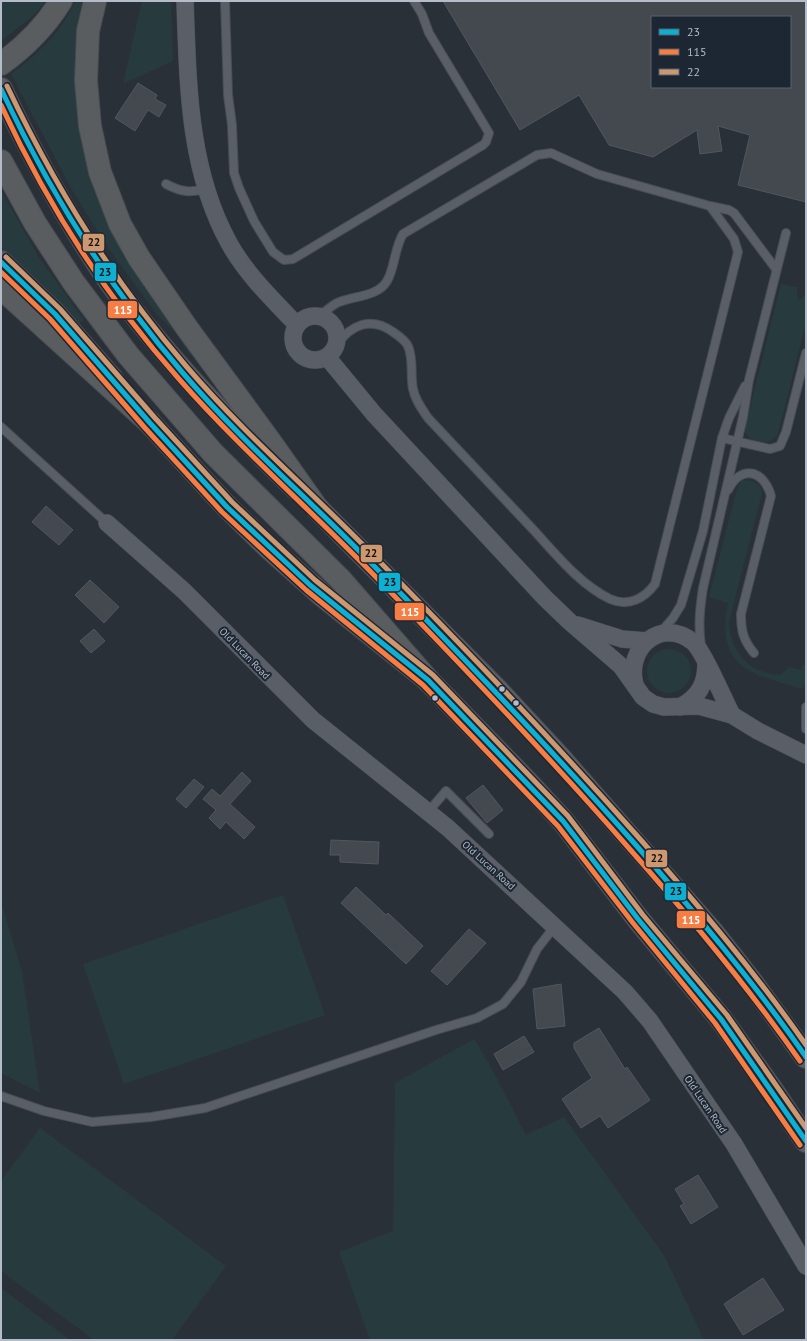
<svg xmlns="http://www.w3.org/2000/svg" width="807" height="1341" font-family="'PT Sans',sans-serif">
  <rect width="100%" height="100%" fill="#2a3038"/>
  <!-- green -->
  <g fill="#273a3e">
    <polygon points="1,1 46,1 34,15 1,41"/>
    <path d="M75,1H82L77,51L76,104L86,159L208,376L187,350L175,332L157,315L104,242L72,190L11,74C37,55 62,32 75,1Z"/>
    <polygon points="142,1 171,1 173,61 123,84"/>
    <polygon points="1,190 38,256 84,320 79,323 38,280 1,247"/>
    <path d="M781,284L797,287L798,301L806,294V323L778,434C770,447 746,444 745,428Z"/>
    <path d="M745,480C753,480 761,484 762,493L729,622C730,652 750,674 781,675L789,667L801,670L802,665L806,667V679L803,689C751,674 715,668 728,603L709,597L737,489L740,482Z"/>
    <circle cx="669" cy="671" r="22"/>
    <polygon points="283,895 325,1015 124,1084 83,964"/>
    <polygon points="1,901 22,972 40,1093 1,1073"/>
    <polygon points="474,1039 491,1067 526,1135 564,1117 664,1255 704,1340 370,1340 339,1252 393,1231 395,1083"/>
    <polygon points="40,1128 226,1266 172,1340 94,1340 1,1271 1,1181"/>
    <polygon points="1,1288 70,1340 1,1340"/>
  </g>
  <!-- building -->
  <g fill="#444950" stroke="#52575f" fill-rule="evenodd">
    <path d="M443,1H806V202L738,185L750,135L718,126L722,151L700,154L697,130L653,157L609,145L579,95L520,130ZM652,17H790V87H652Z"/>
    <polygon points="138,83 157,95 155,99 166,105 159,117 148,110 135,131 115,118"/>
    <polygon points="46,506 73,530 59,545 32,522"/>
    <polygon points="90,580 119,607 104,623 75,595"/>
    <polygon points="94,629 105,641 91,653 80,641"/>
    <polygon points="242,772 251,781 230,804 255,827 244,839 226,822 220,829 209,818 216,810 203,799 212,789 220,796"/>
    <polygon points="194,779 204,787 186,808 176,799"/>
    <polygon points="483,785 503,810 487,823 466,798"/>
    <polygon points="331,840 379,842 378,864 340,862 340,855 330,855"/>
    <polygon points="356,887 386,915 388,913 423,946 406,964 341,903"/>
    <polygon points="469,929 486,943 447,985 431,971"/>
    <polygon points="561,984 565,1026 537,1029 533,989"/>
    <polygon points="599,1028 625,1069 627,1067 650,1100 608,1128 600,1116 581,1128 562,1099 592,1078 574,1048 574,1043"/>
    <polygon points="524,1036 534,1052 503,1070 494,1054"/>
    <polygon points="698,1175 718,1207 691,1224 680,1206 684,1204 675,1189"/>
    <polygon points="763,1278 784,1310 743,1335 724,1304"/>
  </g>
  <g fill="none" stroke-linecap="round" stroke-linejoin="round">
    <!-- service casing -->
    <g stroke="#484c53" stroke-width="10">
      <g id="service">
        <polyline points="225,1 228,95 232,125 234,173 239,188 254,221 273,252 284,260 293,259 483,145 486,142 489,133 429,33 422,14 414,1"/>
        <path d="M166,184C181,192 190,193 206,189"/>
        <polyline points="710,206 729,210 734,213 776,269"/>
        <path d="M319,316C325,312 331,306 337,303C352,296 378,297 387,281C395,268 394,249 403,234L537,155L551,153L597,174L710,206L734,239L738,252L655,584C644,599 628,607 610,599C577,583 552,549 527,523C494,488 461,453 428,418C422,409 415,400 413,389C410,375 414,360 408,346C405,340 399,336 393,332C371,316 350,325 337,345"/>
        <polyline points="1,427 107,523"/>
        <polyline points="722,438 770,449 780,446 786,432 806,353"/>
        <path d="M728,490C741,464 764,470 771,496L741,614C741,630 743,640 754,653"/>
        <polyline points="660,633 673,618 681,605 703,531 722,438 729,418 745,386"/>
        <path d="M701,646C698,625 700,608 703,588L743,417L749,380L786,233"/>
        <polyline points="806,707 806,729"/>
        <polyline points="428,812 446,791 489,834"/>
        <polyline points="1,1096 44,1111 92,1122 151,1117 205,1108 436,1030 477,1018 503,1004 521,982 537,949 555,926"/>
      </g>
    </g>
    <!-- minor casing -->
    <g stroke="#484c53" stroke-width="18">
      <g id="minor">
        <path d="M185,1C188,83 188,169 229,243C246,274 273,300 297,325"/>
        <circle cx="315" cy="338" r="22"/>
        <polyline points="327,357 374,414 545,598 570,622 621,666 643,697 653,704 664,707 699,706 732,715 758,731 806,755"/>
        <polyline points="107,523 184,591 313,720 448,828 625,992 650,1021 734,1144 806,1266"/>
        <polyline points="578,625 622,639 647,641"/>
        <path d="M635,685C625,647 662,617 693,642C703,650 724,700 732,715"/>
        <path d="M680,707C699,697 706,684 706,663"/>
      </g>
    </g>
    <!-- secondary casing -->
    <g stroke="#484c53" stroke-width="24">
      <g id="secondary">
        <path d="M1,89C19,128 39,165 60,202C77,231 94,260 114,287C168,360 231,426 297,489"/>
        <polyline points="1,262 55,314 112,379"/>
      </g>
    </g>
    <!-- trunk casing -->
    <g stroke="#474c53" stroke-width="24">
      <g id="trunk">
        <polyline points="150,423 227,507 268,547 323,596 428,680 529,784 563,821 638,919 721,1019 772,1090 806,1141"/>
        <polyline points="317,508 498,691 561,759 713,933 753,984 806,1057"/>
      </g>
    </g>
    <!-- motorway casing -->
    <g stroke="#474c53" stroke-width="24">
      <g id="motorway">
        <polyline points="95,1 88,31 86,81 90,126 100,172 120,224 139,258 187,328 272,444 317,508"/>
        <path d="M1,64C26,46 45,27 61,1"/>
        <polyline points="1,161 35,223 74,283 128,355 213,453 340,579 428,680"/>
        <polyline points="1,288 150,423"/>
      </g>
    </g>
    <!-- service -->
    <use href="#service" stroke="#5a5e66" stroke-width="8"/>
    <!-- minor -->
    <use href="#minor" stroke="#5a5e66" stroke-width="17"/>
    <!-- secondary -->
    <use href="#secondary" stroke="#595d64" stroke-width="22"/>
    <!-- trunk -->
    <use href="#trunk" stroke="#5b5f64" stroke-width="22"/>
    <!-- motorway -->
    <use href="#motorway" stroke="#5a5d60" stroke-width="22"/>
    <!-- bus-1 casing -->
    <g stroke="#1d2633" stroke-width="8">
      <g id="bus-1">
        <path d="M1,89C49,191 108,286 182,372C241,441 311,501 374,566C463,657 551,749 635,844C695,913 754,982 806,1057"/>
        <polyline points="1,262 55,314 150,423 227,507 310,585 428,680 563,821 638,919 721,1019 806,1141"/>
      </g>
    </g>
    <!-- bus-2 casing -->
    <g stroke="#1d2633" stroke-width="8">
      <g id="bus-2">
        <path d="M1,105C47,204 106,297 179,379C238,446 306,506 369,570C457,660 544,751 627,846C688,915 747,985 800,1061"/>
        <polyline points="1,272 50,319 145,428 222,512 306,590 423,685 558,826 633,923 715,1023 800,1145"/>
      </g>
    </g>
    <!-- bus-3 casing -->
    <g stroke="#1d2633" stroke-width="8">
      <g id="bus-3">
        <path d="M7,86C55,187 113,281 186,366C245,435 314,494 377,559C467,650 555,743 640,839C698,905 755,972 806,1045"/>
        <polyline points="6,257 60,309 155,418 232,502 315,580 433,675 568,816 643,915 727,1015 806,1128"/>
      </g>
    </g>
    <!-- bus-1 -->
    <use href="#bus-1" stroke="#0dafd3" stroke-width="5"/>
    <!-- bus-2 -->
    <use href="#bus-2" stroke="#f77d43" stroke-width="5"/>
    <!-- bus-3 -->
    <use href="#bus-3" stroke="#cd976f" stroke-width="5"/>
  </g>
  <!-- markers -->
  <g fill="#b4bcc9" stroke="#1d2633" stroke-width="1.5">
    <circle cx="502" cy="689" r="3.5"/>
    <circle cx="435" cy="698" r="3.5"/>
    <circle cx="516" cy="703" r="3.5"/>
  </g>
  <g text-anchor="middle" stroke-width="4" stroke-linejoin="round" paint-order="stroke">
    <!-- street labels -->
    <g font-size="10" fill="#b4bcc9" stroke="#1d2633">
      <text transform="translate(245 653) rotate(46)" y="4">Old Lucan Road</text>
      <text transform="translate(489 865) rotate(42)" y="4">Old Lucan Road</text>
      <text transform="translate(706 1104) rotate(56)" y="4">Old Lucan Road</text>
    </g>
  </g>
  <g stroke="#1d2633" stroke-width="1.5">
    <rect x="82" y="233" width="23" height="19" rx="4" fill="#cd976f"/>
    <rect x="94" y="262" width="23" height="20" rx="4" fill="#0dafd3"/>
    <rect x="107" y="300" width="31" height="19" rx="4" fill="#f77d43"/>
    <rect x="360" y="544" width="23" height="19" rx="4" fill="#cd976f"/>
    <rect x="378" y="572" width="23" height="20" rx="4" fill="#0dafd3"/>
    <rect x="394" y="602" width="31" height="19" rx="4" fill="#f77d43"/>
    <rect x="645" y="849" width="23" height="19" rx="4" fill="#cd976f"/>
    <rect x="664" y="882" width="23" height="19" rx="4" fill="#0dafd3"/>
    <rect x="676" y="910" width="30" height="19" rx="4" fill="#f77d43"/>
  </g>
  <g font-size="11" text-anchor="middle" font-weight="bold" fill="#fff">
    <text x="123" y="314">115</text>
    <text x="410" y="616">115</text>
    <text x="691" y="924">115</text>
  </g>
  <g font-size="11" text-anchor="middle" font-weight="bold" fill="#111">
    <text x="94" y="246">22</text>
    <text x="105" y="276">23</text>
    <text x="371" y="557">22</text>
    <text x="390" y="586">23</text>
    <text x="657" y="862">22</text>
    <text x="676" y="895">23</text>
  </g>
  <!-- border -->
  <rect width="807" height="1341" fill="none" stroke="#b4bcc9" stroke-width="4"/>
  <!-- legend -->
  <rect x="651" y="16" width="140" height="72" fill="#1d2633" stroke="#59626f"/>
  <rect x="659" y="29" width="20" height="6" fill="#0dafd3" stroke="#59626f"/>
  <text x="687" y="36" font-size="12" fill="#b4bcc9">23</text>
  <rect x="659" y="49" width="20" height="6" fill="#f77d43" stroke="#59626f"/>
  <text x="687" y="56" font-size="12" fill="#b4bcc9">115</text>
  <rect x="659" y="69" width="20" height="6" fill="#cd976f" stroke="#59626f"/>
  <text x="687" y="76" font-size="12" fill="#b4bcc9">22</text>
</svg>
